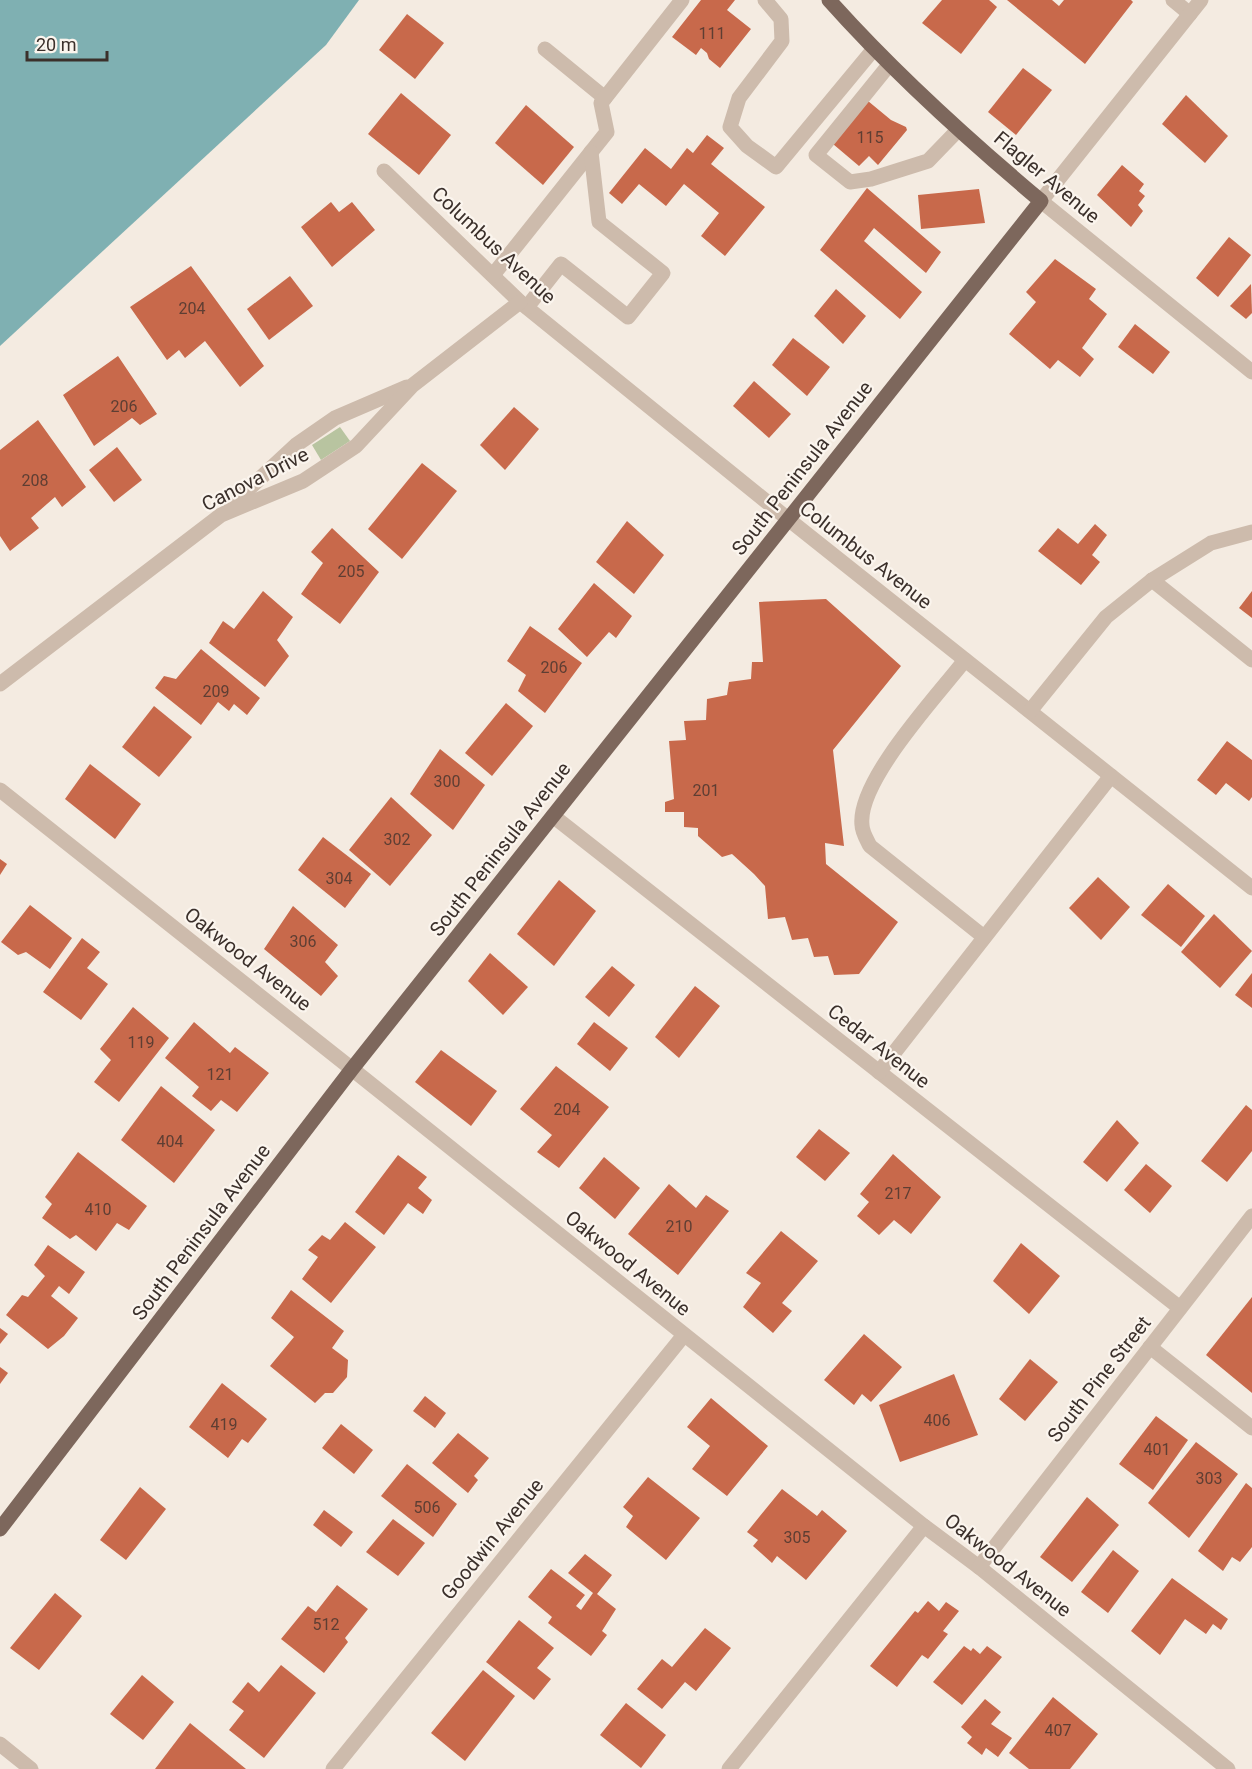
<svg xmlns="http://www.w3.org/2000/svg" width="1252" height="1769" font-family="Roboto,sans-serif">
  <rect width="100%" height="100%" fill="#f4ebe1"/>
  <!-- green -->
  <polygon fill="#b8c4a0" points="340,427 350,441 321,460 312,445"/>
  <!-- water -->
  <polygon fill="#7fb0b2" points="0,0 359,0 326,45 0,346"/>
  <!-- building -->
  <g fill="#c8694b">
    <polygon points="701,0 735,0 727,10 751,29 720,68 709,59 707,53 701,48 696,55 672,37"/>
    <polygon points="942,0 989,0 997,7 961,54 922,23"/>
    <polygon points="1007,0 1052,0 1059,6 1064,0 1131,0 1133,2 1085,64"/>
    <polygon points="407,14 444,43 415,79 379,50"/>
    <polygon points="1023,68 1052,90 1016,135 988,112"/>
    <polygon points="401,93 451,135 419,175 368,134"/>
    <polygon points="1186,95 1228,136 1205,163 1162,124"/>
    <polygon points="868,101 891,120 906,127 907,130 878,165 869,156 859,166 833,144"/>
    <polygon points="526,105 574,147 543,185 495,143"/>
    <polygon points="707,135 724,148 711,164 765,207 725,256 701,236 719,213 684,184 666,206 639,184 622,204 609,193 645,148 671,169 687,148 693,153"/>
    <polygon points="1122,165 1144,184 1139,191 1145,196 1138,205 1143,211 1131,227 1097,195"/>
    <polygon points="867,188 941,252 926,273 874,228 864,241 922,292 900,319 820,250"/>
    <polygon points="979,189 985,223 921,229 918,195"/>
    <polygon points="331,202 339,212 352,202 375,230 332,267 301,227"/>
    <polygon points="1229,237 1251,255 1218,297 1196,278"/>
    <polygon points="1055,259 1096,289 1089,299 1107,314 1082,348 1094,359 1080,377 1058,360 1050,369 1009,334 1036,302 1026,292"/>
    <polygon points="191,266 264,366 240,387 205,341 185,358 179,350 167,360 130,307"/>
    <polygon points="290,276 313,306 269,340 247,309"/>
    <polygon points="1251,284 1252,313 1246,319 1230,306"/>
    <polygon points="836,289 866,316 843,344 814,316"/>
    <polygon points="1135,324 1170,352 1153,374 1118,347"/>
    <polygon points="793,338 830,367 807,396 772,365"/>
    <polygon points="118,356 157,414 140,425 132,418 94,446 63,395"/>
    <polygon points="754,381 791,414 769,438 733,406"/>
    <polygon points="514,407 539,429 505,470 480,445"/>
    <polygon points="38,420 86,487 62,507 55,497 31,518 39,528 10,551 0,536 0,450"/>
    <polygon points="117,447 142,480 114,502 89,470"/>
    <polygon points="422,463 457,491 402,559 368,529"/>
    <polygon points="627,521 664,555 634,594 596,562"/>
    <polygon points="1095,524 1107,535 1092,555 1100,562 1081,585 1038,551 1058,528 1078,544"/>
    <polygon points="332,528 379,572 340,624 301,594 323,563 311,552"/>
    <polygon points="594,583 632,616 616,638 609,632 587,657 558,629"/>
    <polygon points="263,591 293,617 277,640 289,656 265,687 209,643 223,621 234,629"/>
    <polygon points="1252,591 1252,618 1239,608"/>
    <polygon points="826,599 901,666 833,750 844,846 825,843 826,864 898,922 859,974 834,975 828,956 814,957 808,938 792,940 785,917 768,919 765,886 754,874 732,854 722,857 698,836 698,828 684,827 684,812 665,812 665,802 674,799 669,741 686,740 684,721 706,720 707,699 727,695 729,682 751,679 752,662 763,662 759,602"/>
    <polygon points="530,626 582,663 545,713 518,691 526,675 507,661"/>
    <polygon points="201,649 260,698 247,715 234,704 229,711 218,702 201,725 155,688 164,676 176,679"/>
    <polygon points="506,703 533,726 492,776 465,753"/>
    <polygon points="154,706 192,737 159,777 122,747"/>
    <polygon points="1227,741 1252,760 1252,797 1249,801 1226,783 1216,795 1197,780"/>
    <polygon points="440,749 485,785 453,830 410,794"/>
    <polygon points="90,764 141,804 115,839 65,799"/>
    <polygon points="391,797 432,835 390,886 349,850"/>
    <polygon points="323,837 371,874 345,908 298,870"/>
    <polygon points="0,859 7,864 0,875"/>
    <polygon points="1098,877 1130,907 1101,940 1069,908"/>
    <polygon points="559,880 596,911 554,966 517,934"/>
    <polygon points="1168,884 1205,916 1181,947 1141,915"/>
    <polygon points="30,905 72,938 50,969 26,952 18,955 1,942"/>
    <polygon points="293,906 338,945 325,962 338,976 321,996 264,949"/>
    <polygon points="1214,914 1252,951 1220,988 1181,952"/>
    <polygon points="82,938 100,952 87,968 108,984 81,1020 43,992"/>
    <polygon points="490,953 528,987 503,1015 468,981"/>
    <polygon points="612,966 635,985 609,1017 585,997"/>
    <polygon points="1252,973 1252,1008 1235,995"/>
    <polygon points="695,986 720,1006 679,1058 655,1037"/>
    <polygon points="133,1007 169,1038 119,1102 94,1082 111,1060 100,1049"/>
    <polygon points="194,1022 230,1053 235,1047 269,1073 237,1112 221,1100 211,1111 192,1096 199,1087 165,1058"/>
    <polygon points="594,1022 628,1048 610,1071 577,1044"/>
    <polygon points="441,1050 497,1091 471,1126 415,1082"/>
    <polygon points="556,1066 609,1107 559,1168 537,1152 552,1135 520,1109"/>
    <polygon points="161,1086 215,1130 174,1183 121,1140"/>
    <polygon points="1246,1105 1252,1110 1252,1151 1227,1182 1201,1161"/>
    <polygon points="1117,1120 1139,1143 1107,1182 1083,1162"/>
    <polygon points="819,1129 850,1153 825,1181 796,1157"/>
    <polygon points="78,1152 147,1206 129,1230 117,1223 96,1251 76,1235 70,1239 42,1218 52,1204 45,1197"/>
    <polygon points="893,1154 941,1197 911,1234 894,1220 879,1235 857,1216 869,1202 860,1194"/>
    <polygon points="398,1155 427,1177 418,1188 432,1200 423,1214 408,1203 384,1235 355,1212"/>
    <polygon points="604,1157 640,1188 615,1219 579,1188"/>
    <polygon points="1146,1164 1172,1186 1150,1213 1124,1190"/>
    <polygon points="669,1184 696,1208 706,1195 729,1211 678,1275 628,1234"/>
    <polygon points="345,1222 376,1247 331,1303 302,1279 318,1257 308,1250 322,1235 330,1240"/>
    <polygon points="781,1231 818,1261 782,1303 792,1311 773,1333 743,1307 761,1283 746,1273"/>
    <polygon points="1021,1243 1060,1276 1029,1314 993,1281"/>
    <polygon points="48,1245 85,1272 69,1294 59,1286 51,1296 78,1318 64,1336 48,1349 6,1315 22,1295 28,1297 45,1276 34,1265"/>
    <polygon points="291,1290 344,1331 332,1348 348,1360 347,1377 333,1393 325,1393 315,1403 270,1366 294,1337 271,1318"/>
    <polygon points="1252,1297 1252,1393 1206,1355"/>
    <polygon points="0,1328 8,1334 0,1344"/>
    <polygon points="864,1334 902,1367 871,1402 862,1394 854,1405 824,1380"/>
    <polygon points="1030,1359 1058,1382 1025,1421 999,1399"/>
    <polygon points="0,1367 8,1373 0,1384"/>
    <polygon points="954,1374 978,1435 900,1462 879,1405"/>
    <polygon points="222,1383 267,1419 248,1443 242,1439 228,1458 189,1427"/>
    <polygon points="425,1396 446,1413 435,1428 413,1411"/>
    <polygon points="711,1398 768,1446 727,1496 692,1469 710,1446 687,1427"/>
    <polygon points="1156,1416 1188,1440 1153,1490 1119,1464"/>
    <polygon points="341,1424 373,1450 354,1474 322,1448"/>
    <polygon points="458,1433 489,1458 474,1476 478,1480 468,1493 432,1463"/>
    <polygon points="1196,1442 1238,1474 1189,1538 1148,1503"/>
    <polygon points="407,1464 457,1504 433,1537 381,1496"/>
    <polygon points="648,1477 700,1518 666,1560 626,1527 633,1516 623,1507"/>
    <polygon points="1246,1483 1252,1488 1252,1547 1240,1562 1232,1557 1223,1571 1198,1551"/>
    <polygon points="140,1487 166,1509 126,1560 100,1540"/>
    <polygon points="782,1489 817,1516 822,1510 847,1531 806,1580 777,1556 772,1563 753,1546 758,1540 747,1532"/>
    <polygon points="1087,1497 1119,1525 1072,1582 1040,1557"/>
    <polygon points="324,1510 353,1532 341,1547 313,1525"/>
    <polygon points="393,1519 425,1543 398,1576 366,1552"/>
    <polygon points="1113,1550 1139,1571 1108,1613 1081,1592"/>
    <polygon points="585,1554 612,1575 597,1594 616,1609 602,1631 607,1635 591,1656 548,1623 552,1617 528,1597 551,1569 585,1595 576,1606 581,1610 593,1593 568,1573"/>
    <polygon points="1172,1578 1228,1619 1221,1630 1213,1624 1206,1634 1185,1619 1160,1655 1131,1631"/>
    <polygon points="337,1585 368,1609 345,1638 348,1642 324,1673 281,1639 308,1606 316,1612"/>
    <polygon points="55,1593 82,1616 39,1670 10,1648"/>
    <polygon points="928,1601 939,1611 946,1602 959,1611 943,1631 948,1634 928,1659 922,1655 897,1687 870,1666 915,1611 918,1613"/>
    <polygon points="519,1620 554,1648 537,1668 551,1679 534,1700 486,1662"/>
    <polygon points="705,1628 731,1648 696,1691 685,1682 662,1709 637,1689 662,1659 672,1667"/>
    <polygon points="964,1646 971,1651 973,1648 980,1654 987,1646 1002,1657 962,1705 933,1682"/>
    <polygon points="281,1665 316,1693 264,1758 229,1730 244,1711 232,1702 248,1682 259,1692"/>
    <polygon points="483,1670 515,1696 465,1761 431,1733"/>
    <polygon points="142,1675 174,1702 143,1740 110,1714"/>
    <polygon points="1053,1697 1098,1734 1070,1769 1029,1769 1009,1753"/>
    <polygon points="985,1699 1001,1712 991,1724 1012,1738 998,1757 986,1748 982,1755 967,1743 972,1737 961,1727"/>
    <polygon points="626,1703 666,1735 641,1768 600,1735"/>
    <polygon points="190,1723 246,1769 155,1769"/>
  </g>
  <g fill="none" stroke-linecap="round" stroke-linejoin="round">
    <!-- minor -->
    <g stroke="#cdbbac" stroke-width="15">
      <polyline points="765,0 781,19 782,41 739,98 730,127 747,146 776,167 873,50"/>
      <polyline points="1173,0 1190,14"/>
      <polyline points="1201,0 1041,201 1252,372"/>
      <polyline points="545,49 605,98"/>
      <polyline points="889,65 816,155 850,182 871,179 928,161 958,130"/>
      <polyline points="384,171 520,302 788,519 1252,888"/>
      <polyline points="493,275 607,132 601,103 682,0"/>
      <polyline points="527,307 561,264 628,317 663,273 599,222 591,152"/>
      <polyline points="228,508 296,445 335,418 407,387"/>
      <polyline points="1152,580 1252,660"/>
      <path d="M965,660C938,695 857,781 862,825C862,832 867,840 870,846L984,937"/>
      <polyline points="0,684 221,515 303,481 356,446 413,385 520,302"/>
      <polyline points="1030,711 1106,617 1152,580 1211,543 1252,532"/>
      <polyline points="0,790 352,1069 924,1526 979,1567 1228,1769"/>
      <polyline points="553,816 1180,1308"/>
      <polyline points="879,1072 1111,776"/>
      <polyline points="1150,1347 1252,1428"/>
      <polyline points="979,1567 1252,1216"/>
      <polyline points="0,1744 31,1769"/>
      <polyline points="333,1769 684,1335"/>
      <polyline points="729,1769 924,1526"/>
    </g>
    <!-- major -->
    <path stroke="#7d675c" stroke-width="15" d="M0,1529L352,1069L1041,201C966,138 894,73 829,0"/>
  </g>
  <g text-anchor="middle" stroke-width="4.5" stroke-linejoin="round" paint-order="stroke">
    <!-- number labels -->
    <g font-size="16" fill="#5e3e33">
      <text x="712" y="39">111</text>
      <text x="870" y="143">115</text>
      <text x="192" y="314">204</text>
      <text x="124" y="412">206</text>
      <text x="35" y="486">208</text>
      <text x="351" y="577">205</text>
      <text x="554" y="673">206</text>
      <text x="216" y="697">209</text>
      <text x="447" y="787">300</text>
      <text x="706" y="796">201</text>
      <text x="397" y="845">302</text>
      <text x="339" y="884">304</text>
      <text x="303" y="947">306</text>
      <text x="141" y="1048">119</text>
      <text x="220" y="1080">121</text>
      <text x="567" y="1115">204</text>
      <text x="170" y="1147">404</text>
      <text x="898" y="1199">217</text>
      <text x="98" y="1215">410</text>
      <text x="679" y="1232">210</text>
      <text x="937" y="1426">406</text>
      <text x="224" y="1430">419</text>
      <text x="1157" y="1455">401</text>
      <text x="1209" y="1484">303</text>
      <text x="427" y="1513">506</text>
      <text x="797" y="1543">305</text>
      <text x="326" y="1630">512</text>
      <text x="1058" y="1736">407</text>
    </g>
    <!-- street labels -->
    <g font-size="20" fill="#3b302b" stroke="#fbf5ee">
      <text transform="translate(1047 177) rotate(40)" y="7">Flagler Avenue</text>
      <text transform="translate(494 245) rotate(43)" y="7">Columbus Avenue</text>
      <text transform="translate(802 468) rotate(-52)" y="7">South Peninsula Avenue</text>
      <text transform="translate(255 479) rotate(-27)" y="7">Canova Drive</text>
      <text transform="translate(866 555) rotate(38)" y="7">Columbus Avenue</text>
      <text transform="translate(500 849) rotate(-52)" y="7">South Peninsula Avenue</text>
      <text transform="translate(248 959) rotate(38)" y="7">Oakwood Avenue</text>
      <text transform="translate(879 1046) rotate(38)" y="7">Cedar Avenue</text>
      <text transform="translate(201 1232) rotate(-53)" y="7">South Peninsula Avenue</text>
      <text transform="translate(628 1263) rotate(39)" y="7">Oakwood Avenue</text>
      <text transform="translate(1099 1379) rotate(-52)" y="7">South Pine Street</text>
      <text transform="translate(492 1539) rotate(-51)" y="7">Goodwin Avenue</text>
      <text transform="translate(1008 1565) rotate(38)" y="7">Oakwood Avenue</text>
    </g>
  </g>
  <!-- scale -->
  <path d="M27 51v9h80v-9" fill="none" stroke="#3b302b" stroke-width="3"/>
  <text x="36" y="51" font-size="18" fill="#3b302b" stroke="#fbf5ee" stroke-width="4.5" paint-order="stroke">20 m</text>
</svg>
